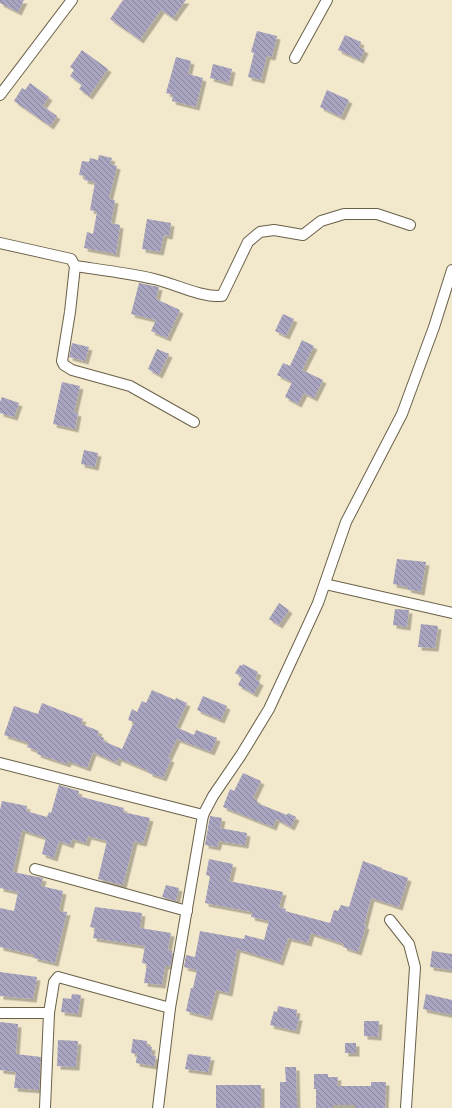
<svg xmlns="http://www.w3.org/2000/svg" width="452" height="1108" font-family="'Work Sans',sans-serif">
  <defs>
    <pattern id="building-back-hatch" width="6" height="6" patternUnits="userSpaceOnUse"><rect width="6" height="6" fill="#a9a4bf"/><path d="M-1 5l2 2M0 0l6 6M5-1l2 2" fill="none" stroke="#888499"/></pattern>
    <filter id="shadow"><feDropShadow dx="3.5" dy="3.5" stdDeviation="0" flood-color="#0004"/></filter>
  </defs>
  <rect width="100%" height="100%" fill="#f2e8cc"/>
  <!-- building -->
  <g fill="url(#building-back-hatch)" filter="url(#shadow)">
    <polygon points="0,0 24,0 18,12 0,3"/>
    <polygon points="123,0 186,0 173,18 161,10 140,40 110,19"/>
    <polygon points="257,31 277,36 272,57 267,56 261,80 248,77 254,53 251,52"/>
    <polygon points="345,35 361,42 359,47 365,50 360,60 338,50"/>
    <polygon points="82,50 108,69 89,96 79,89 82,85 70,76 74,70 70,67"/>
    <polygon points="176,57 191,61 188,74 203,78 196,107 172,101 173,95 166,93"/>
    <polygon points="213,64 232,69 229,83 210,78"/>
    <polygon points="30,83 49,97 43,106 57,116 50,126 14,101 22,88 25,90"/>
    <polygon points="327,90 349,100 341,117 320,107"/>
    <polygon points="99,155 112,158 110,164 117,166 109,199 115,200 111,223 120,225 116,254 84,248 87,232 93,234 97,212 90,210 95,182 84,180 85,176 79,175 82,161 89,162 90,158 98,160"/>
    <polygon points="147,219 171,223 169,236 164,235 160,252 142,249"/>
    <polygon points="139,283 159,287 156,299 180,310 167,338 151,331 156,320 131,314"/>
    <polygon points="283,314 294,319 286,336 275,331"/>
    <polygon points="302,340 314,346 302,370 323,380 314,398 304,393 298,404 285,397 292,382 277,375 283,363 290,366"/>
    <polygon points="72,343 89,347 85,361 69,357"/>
    <polygon points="157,349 169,354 159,375 148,369"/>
    <polygon points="62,382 80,386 74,412 78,413 75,429 53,424"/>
    <polygon points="2,397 19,403 14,417 0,413 0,402"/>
    <polygon points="84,450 98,453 95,467 81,464"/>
    <polygon points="397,559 426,562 421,592 407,589 408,587 393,584"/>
    <polygon points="279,603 289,610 279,625 269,619"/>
    <polygon points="395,609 409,610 407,627 393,625"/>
    <polygon points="421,624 438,626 435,648 418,647"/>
    <polygon points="243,664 258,672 255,679 260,682 254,694 238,685 242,677 235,673 240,665 242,666"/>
    <polygon points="152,690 175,700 176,698 187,703 176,727 194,735 196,730 217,738 211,752 177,739 168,758 171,759 163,778 149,773 149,771 118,758 117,763 93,752 87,768 68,761 67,764 37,754 38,751 27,747 29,743 4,735 14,706 38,714 42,703 83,719 81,724 99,731 97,735 104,738 103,741 122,749 134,722 128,720 132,709 137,712 142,701 146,703"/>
    <polygon points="203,696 227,706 221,720 197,710"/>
    <polygon points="243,773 261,781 253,798 257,800 257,803 287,815 288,813 296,817 291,827 276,819 273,827 223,807 230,789 234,791"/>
    <polygon points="59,785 79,791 78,796 124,808 123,812 150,818 143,843 134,841 123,885 98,879 107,841 88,836 86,843 72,839 70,845 59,841 54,858 42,854 46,838 22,830 13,872 43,878 41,886 63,891 59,911 67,912 55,963 34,958 34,955 0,947 0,908 14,911 18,892 0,888 0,810 2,801 27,806 26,811 47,817 49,812 51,813"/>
    <polygon points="210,816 222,818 220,828 247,833 245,845 219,841 217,847 205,845"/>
    <polygon points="209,859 233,864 229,881 283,892 279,907 286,909 285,911 330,923 334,910 338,911 341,905 349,907 363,861 382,868 382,869 408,878 399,907 371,898 364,925 366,926 358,952 343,947 344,944 311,933 308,943 288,938 280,962 237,949 229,993 216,990 209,1017 186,1011 191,988 193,988 197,970 184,967 186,955 195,957 200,931 244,939 245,935 264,940 269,921 251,917 252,912 205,903 210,876 206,875"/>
    <polygon points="166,885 179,888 176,901 162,897"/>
    <polygon points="95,907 142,913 140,928 171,933 168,950 172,951 172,953 173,953 171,965 169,966 165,966 162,985 144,983 147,964 142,963 145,946 93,938 95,928 90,927"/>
    <polygon points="432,951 452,954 452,970 430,967"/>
    <polygon points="0,972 37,977 33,999 0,996"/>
    <polygon points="72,994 81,995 78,1014 61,1012 63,998 71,999"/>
    <polygon points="426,994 452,1000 452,1015 423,1009"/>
    <polygon points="278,1006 297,1010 296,1017 299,1017 296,1031 270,1025 274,1011 277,1012"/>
    <polygon points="364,1021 379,1021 378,1037 364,1036"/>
    <polygon points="0,1022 18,1024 16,1054 41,1057 39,1090 14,1088 16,1072 0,1070"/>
    <polygon points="133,1039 147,1041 147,1046 152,1047 151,1055 156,1056 154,1066 136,1063 137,1054 131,1053"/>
    <polygon points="58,1040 78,1041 76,1067 57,1066"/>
    <rect x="345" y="1043" width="11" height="10"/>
    <polygon points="188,1054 211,1057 208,1072 185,1069"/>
    <polygon points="285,1067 296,1067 297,1108 280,1108 280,1082 286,1082"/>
    <polygon points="314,1074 328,1074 328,1077 338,1077 337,1086 371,1086 371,1082 386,1082 385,1108 355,1108 355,1105 333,1105 333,1108 316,1108 316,1089 314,1089"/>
    <rect x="216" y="1085" width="45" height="23"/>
  </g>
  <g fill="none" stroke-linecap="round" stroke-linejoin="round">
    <!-- minor casing -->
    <g stroke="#6a6149" stroke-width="12">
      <g id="minor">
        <polyline points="295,58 327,0"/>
        <polyline points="0,95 72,0"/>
        <polyline points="0,243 71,259 75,266 70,312 62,361 64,365 72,370 130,386 194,422"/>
        <path d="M75,266C102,270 128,273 154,279C176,284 199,297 222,296L248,242L260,232L274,230L303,235L321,221L344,214H377L410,225"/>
        <polyline points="325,584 452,613"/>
        <polyline points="0,763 203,815 170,1008 158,1108"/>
        <polyline points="203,815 213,796 241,755 269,709 302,638 318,603 346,522 402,414 434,327 452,270"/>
        <polyline points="35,869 187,911"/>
        <polyline points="390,920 409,944 415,967 406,1108"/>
        <polyline points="0,1013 49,1013 45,1108"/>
        <polyline points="49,1013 54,982 58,977 170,1008"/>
      </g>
    </g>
    <!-- minor -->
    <use href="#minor" stroke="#fff" stroke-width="10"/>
  </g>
</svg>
